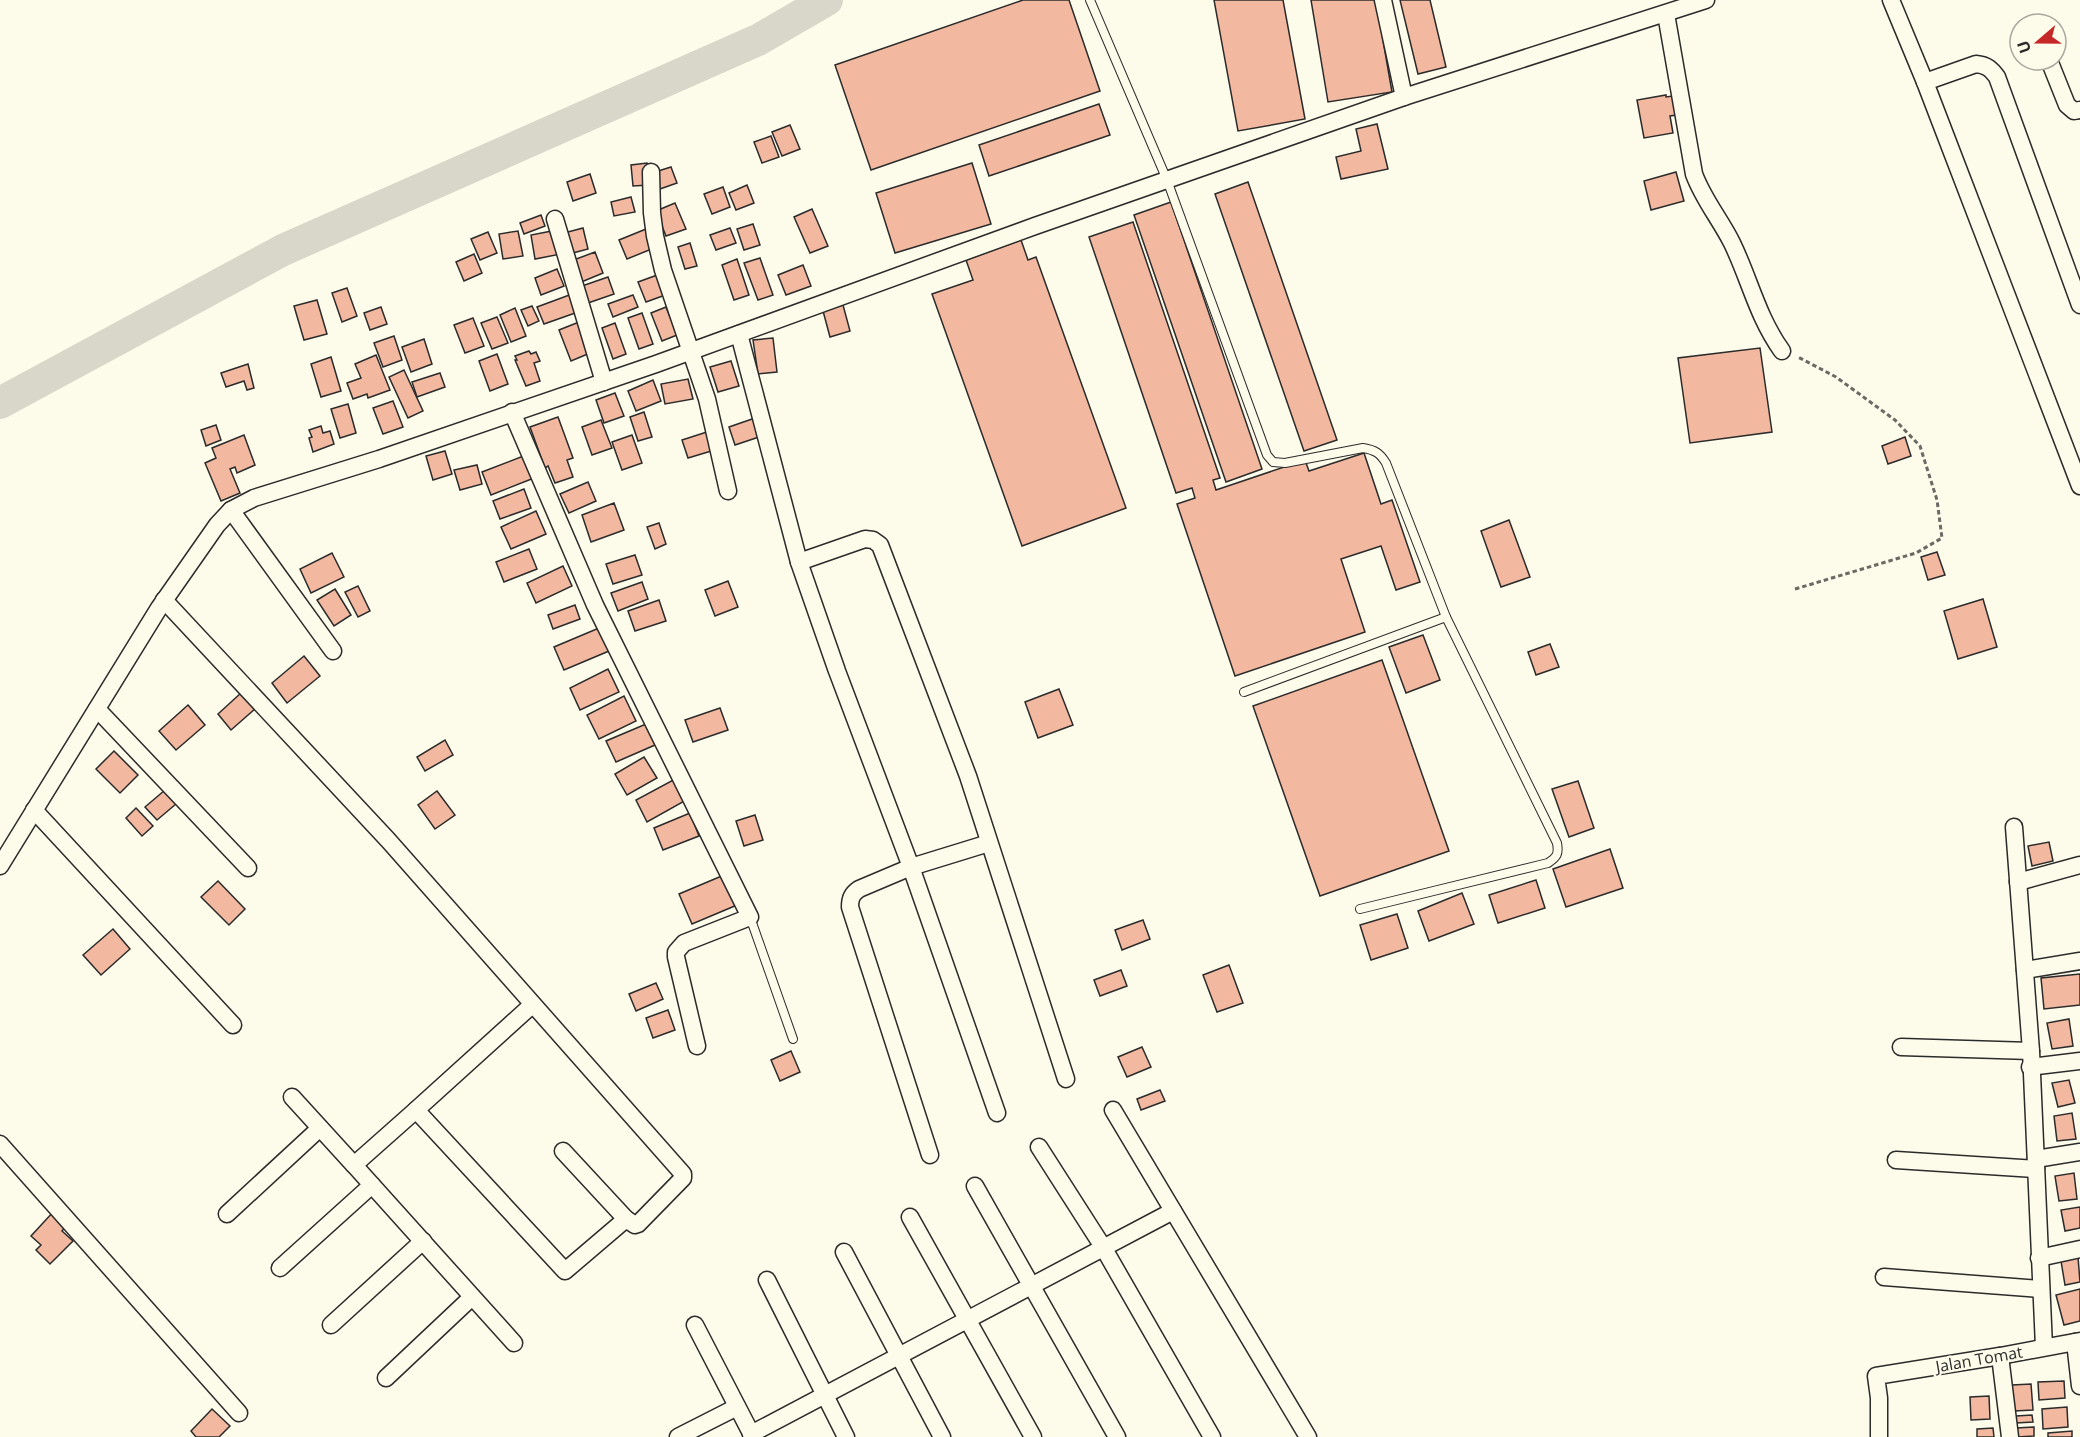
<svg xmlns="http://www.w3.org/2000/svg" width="2080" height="1437" font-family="'Open Sans',sans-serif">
  <rect width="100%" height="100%" fill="#fdfbea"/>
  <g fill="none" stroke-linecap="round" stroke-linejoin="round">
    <!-- river -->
    <polyline stroke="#d8d7c9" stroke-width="32" points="0,403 283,250 758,40 827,0"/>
  </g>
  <!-- building -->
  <g fill="#f2b8a0" stroke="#2b2b2b" stroke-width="1.5">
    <polygon points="1023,0 1069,0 1100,91 871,170 835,65"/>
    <polygon points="1214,0 1283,0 1305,119 1238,131"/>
    <polygon points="1311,0 1376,0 1392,92 1328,102"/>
    <polygon points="1400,0 1430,0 1446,67 1418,74"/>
    <polygon points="1666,95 1666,97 1673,96 1677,115 1670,116 1673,133 1644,138 1637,100"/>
    <polygon points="1099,104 1110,135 989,176 979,145"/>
    <polygon points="1377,124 1388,169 1341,179 1336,157 1361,151 1356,129"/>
    <polygon points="790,125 800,149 782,156 772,132"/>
    <polygon points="771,136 779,157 762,163 754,142"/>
    <polygon points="647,163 649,185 633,186 631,165"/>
    <polygon points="972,163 991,224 895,253 876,193"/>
    <polygon points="671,167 677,183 660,189 655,172"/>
    <polygon points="1676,172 1684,201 1651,210 1644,181"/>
    <polygon points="590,174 596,193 573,201 567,182"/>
    <polygon points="1248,182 1337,440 1304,451 1215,194"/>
    <polygon points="747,185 754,203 736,210 729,193"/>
    <polygon points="723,187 730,207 712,214 704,194"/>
    <polygon points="631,197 635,212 614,216 611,202"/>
    <polygon points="1171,202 1262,469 1226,482 1134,215"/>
    <polygon points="675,203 686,229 666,236 656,211"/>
    <polygon points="812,209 828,246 810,253 794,217"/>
    <polygon points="541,215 545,226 524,234 520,223"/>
    <polygon points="1133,222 1220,478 1213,480 1216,490 1305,460 1309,471 1364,453 1381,504 1392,500 1420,582 1396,590 1381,546 1341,559 1365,632 1235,676 1177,504 1195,498 1192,488 1176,493 1089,237"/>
    <polygon points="753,224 760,245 744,250 737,229"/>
    <polygon points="583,228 588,249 569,254 564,233"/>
    <polygon points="730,228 736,243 716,250 710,235"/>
    <polygon points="646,229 654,248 627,259 619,240"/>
    <polygon points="557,230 561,254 535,259 531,235"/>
    <polygon points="518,231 523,256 503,259 499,234"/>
    <polygon points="488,232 497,253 480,260 471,239"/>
    <polygon points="1021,240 1028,260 1036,257 1126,508 1022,546 932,294 973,280 966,260"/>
    <polygon points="690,243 697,266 685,269 678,247"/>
    <polygon points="595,252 603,273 579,283 571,261"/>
    <polygon points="474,254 482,273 464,281 456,262"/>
    <polygon points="760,258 773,295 758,300 744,263"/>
    <polygon points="737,259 749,295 734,300 722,265"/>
    <polygon points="803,265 811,286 786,295 778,275"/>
    <polygon points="557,269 564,286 541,295 535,278"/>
    <polygon points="660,274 668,294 646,302 638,282"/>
    <polygon points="608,277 614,294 588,303 582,286"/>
    <polygon points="347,288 357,316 342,322 332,293"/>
    <polygon points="572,294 578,312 544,324 537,307"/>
    <polygon points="633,295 638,307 613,317 608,304"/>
    <polygon points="317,300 327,334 304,340 294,306"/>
    <polygon points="843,305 850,331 830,337 823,311"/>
    <polygon points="532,306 539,321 528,326 521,310"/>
    <polygon points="381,307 387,324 370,330 364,313"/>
    <polygon points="666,307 677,335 662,341 651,313"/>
    <polygon points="515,308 526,336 511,342 500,315"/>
    <polygon points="642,313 653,344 639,349 628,318"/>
    <polygon points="497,317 508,343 492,349 481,323"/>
    <polygon points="473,318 484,346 465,353 454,325"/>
    <polygon points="579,322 590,353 571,361 559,330"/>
    <polygon points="615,323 626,354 613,359 602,328"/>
    <polygon points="394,336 402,360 383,367 374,343"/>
    <polygon points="773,338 777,372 758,374 753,340"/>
    <polygon points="424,339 432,364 411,372 402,347"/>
    <polygon points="1760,348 1772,432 1690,443 1678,358"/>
    <polygon points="529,351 531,354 536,352 540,361 534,363 540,381 526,386 515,360 517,360 515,356"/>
    <polygon points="497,354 508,384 490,391 479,361"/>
    <polygon points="376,355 390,390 368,398 367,394 353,399 347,383 361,378 355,364"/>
    <polygon points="331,357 341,391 321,397 311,364"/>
    <polygon points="731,361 739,386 718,392 710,367"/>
    <polygon points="248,364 254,388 247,390 244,381 226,387 221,373"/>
    <polygon points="404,370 423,411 408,418 389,377"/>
    <polygon points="440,373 445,387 417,397 412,382"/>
    <polygon points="688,379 693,399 665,404 661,384"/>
    <polygon points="653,380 661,401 636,411 628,391"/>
    <polygon points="615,393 624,416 604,423 596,400"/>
    <polygon points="393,401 403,427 383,434 373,408"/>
    <polygon points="348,404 356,433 340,438 331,409"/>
    <polygon points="644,412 652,437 638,441 630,417"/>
    <polygon points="558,417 573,458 567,460 573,477 555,483 548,466 545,468 530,427"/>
    <polygon points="755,418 762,436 735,445 729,427"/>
    <polygon points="601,420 612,448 592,455 582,427"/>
    <polygon points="216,425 221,440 206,446 201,430"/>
    <polygon points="321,426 323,433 330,431 334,444 313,452 309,438 312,437 309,430"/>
    <polygon points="713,430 718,449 688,458 682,440"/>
    <polygon points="244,435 255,465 237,473 235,467 230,469 240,493 221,501 205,463 216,458 212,448"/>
    <polygon points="632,435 642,463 622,470 612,442"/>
    <polygon points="1905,437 1911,456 1888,464 1882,446"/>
    <polygon points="445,451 452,474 433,480 426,456"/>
    <polygon points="526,455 534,478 491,495 482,472"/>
    <polygon points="477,465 482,484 460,490 454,470"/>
    <polygon points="588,482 596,501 569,513 560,494"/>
    <polygon points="524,489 531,508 500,519 493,501"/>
    <polygon points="614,503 624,530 591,542 582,515"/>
    <polygon points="536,511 546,534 511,549 501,527"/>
    <polygon points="1509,520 1530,577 1501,587 1481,531"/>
    <polygon points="659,523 666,544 655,549 647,527"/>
    <polygon points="529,549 537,569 504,582 496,562"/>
    <polygon points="1937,552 1945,575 1928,580 1921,557"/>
    <polygon points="332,553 344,577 311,593 300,569"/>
    <polygon points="635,555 642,575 613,584 606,564"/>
    <polygon points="563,566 572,586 536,603 527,583"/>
    <polygon points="728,581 738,607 715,616 705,590"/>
    <polygon points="642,582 648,599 618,611 611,593"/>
    <polygon points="358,586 370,611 358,617 345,592"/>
    <polygon points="335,589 351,615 334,626 317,600"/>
    <polygon points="1983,599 1997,647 1958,659 1944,611"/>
    <polygon points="659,600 666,621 635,631 628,611"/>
    <polygon points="575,605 580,619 553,629 548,615"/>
    <polygon points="599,628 609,651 564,670 554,647"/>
    <polygon points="1423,635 1440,680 1406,693 1389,647"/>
    <polygon points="1550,644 1559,667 1536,675 1528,652"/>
    <polygon points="304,656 320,676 287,703 272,683"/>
    <polygon points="1382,660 1449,851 1320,896 1253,706"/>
    <polygon points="608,669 619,692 580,710 570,688"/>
    <polygon points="1059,689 1073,725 1038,738 1025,702"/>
    <polygon points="242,692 256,708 231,730 218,714"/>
    <polygon points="624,696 636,721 599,739 587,715"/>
    <polygon points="188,705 205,725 176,750 159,731"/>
    <polygon points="720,708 728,730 693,742 685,720"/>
    <polygon points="646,724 655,745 616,762 606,741"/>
    <polygon points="445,740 453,755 425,771 417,757"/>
    <polygon points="114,751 138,775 120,793 96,769"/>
    <polygon points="644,757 657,778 627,795 615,774"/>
    <polygon points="677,778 688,799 647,822 636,800"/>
    <polygon points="1578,781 1594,828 1569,837 1552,789"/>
    <polygon points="165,790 176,804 157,820 145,807"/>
    <polygon points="437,791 455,815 435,829 418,805"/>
    <polygon points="136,808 153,826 142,836 126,818"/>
    <polygon points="690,813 699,836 663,850 654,828"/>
    <polygon points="755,815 763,840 744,846 736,821"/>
    <polygon points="2049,842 2053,861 2032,866 2028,846"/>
    <polygon points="1610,849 1623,888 1566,907 1553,869"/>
    <polygon points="724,875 737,905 692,924 679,894"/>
    <polygon points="1536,880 1545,908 1498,923 1489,895"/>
    <polygon points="218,881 245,909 229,925 201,897"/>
    <polygon points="1462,893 1474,924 1429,941 1418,911"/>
    <polygon points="1397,914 1408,948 1371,960 1360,925"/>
    <polygon points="1143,920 1150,939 1122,950 1115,930"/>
    <polygon points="113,929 130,949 101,975 83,955"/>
    <polygon points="1229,965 1243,1003 1217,1012 1203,975"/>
    <polygon points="1121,970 1127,986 1100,996 1094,980"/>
    <polygon points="2080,974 2080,1005 2044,1009 2041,978"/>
    <polygon points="656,983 663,999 636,1011 629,994"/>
    <polygon points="668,1010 675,1030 653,1038 646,1018"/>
    <polygon points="2069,1019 2073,1046 2052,1049 2047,1023"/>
    <polygon points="1142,1047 1151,1067 1127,1077 1118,1057"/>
    <polygon points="791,1051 800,1072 780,1081 771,1060"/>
    <polygon points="2069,1080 2075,1103 2058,1107 2052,1083"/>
    <polygon points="1160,1090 1165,1101 1141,1110 1137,1099"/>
    <polygon points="2072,1113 2076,1139 2057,1141 2054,1116"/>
    <polygon points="2074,1173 2077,1199 2059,1201 2055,1176"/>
    <polygon points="2080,1207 2080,1228 2065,1231 2061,1210"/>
    <polygon points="54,1211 68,1224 62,1231 73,1241 50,1264 36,1250 41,1245 31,1236"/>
    <polygon points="2078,1257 2080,1282 2065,1285 2061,1261"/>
    <polygon points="2080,1289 2080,1321 2064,1325 2056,1295"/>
    <polygon points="2064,1381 2065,1398 2039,1400 2038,1382"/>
    <polygon points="2031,1384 2033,1410 2014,1411 2012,1385"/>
    <polygon points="1989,1396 1990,1419 1971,1420 1970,1397"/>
    <polygon points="2067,1407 2068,1427 2043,1429 2042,1409"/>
    <polygon points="212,1409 230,1426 219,1437 196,1437 191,1431"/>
    <polygon points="2032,1415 2033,1422 2016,1423 2016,1416"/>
    <polygon points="2034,1427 2034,1436 2017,1437 2016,1428"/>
    <polygon points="1993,1428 1994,1437 1977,1437 1977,1429"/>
    <polygon points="2072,1431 2072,1437 2048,1437 2048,1433"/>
  </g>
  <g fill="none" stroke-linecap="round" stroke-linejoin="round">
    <!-- lane casing -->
    <g stroke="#2b2b2b" stroke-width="10">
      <g id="lane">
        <path d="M1090,0L1167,180L1267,455L1273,462L1285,463L1363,448C1375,450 1380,453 1386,463L1446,617L1557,843C1559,854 1557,857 1548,863L1360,909"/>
        <polyline points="1244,692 1446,617"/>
        <polyline points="750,917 793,1039"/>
      </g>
    </g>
    <!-- street casing -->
    <g stroke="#2b2b2b" stroke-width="19">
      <g id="street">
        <polyline points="1383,0 1404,97"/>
        <polyline points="1891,0 1925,82 2080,486"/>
        <path d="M1666,14L1694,174C1703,199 1720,219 1732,243C1750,280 1757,316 1782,351"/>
        <polyline points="2049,60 2067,105 2074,111 2080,110"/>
        <path d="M1925,82L1976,64C1987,65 1991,69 1997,77L2080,305"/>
        <polyline points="651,172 652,213 655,236 663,270 707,399 728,491"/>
        <polyline points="555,219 604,382"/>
        <polyline points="739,334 799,562 837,671 911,867 997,1113"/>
        <polyline points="512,412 595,605 750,917 684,943 676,952 676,957 697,1046"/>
        <polyline points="231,510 333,651"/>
        <polyline points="799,562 865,539 873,540 880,545 968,776 1066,1079"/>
        <polyline points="164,600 388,840 683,1174 683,1178 638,1224 635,1225 626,1219 565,1271 416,1110 532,1005"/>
        <polyline points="97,709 248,868"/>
        <polyline points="34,810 233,1025"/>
        <polyline points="2014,827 2031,1051 2044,1347"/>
        <polyline points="0,866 159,608 217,525 231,510 254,498 379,459 656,364 1035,226 1404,97 1706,0"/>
        <polyline points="2018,882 2080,865"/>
        <polyline points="2025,970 2080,961"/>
        <polyline points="1901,1047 2031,1051"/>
        <polyline points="2030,1067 2080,1061"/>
        <polyline points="292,1097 354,1165 416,1110"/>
        <polyline points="1113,1110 1308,1437"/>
        <polyline points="0,1144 239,1413"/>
        <polyline points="1039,1147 1103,1247 1212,1437"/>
        <polyline points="563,1151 626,1219"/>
        <path d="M930,1155L850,907C850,898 852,894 859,889L911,867L989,843"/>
        <polyline points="2036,1159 2080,1152"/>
        <polyline points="1896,1160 2036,1169"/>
        <polyline points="354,1165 514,1343"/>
        <polyline points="975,1186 1117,1437"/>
        <polyline points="227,1214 320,1128"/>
        <polyline points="910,1217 1033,1437"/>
        <polyline points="844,1252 942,1437"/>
        <polyline points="2039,1258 2080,1249"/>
        <polyline points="280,1268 372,1185"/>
        <polyline points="1884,1277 2040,1289"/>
        <polyline points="767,1280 846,1437"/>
        <polyline points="331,1325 423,1241"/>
        <polyline points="695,1325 753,1437"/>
        <polyline points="2075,1342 2080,1386"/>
        <polyline points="2000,1356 2010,1437"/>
        <polyline points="386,1378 472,1297"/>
        <polyline points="751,1434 1173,1211"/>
        <polyline points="678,1437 737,1407"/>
        <polyline points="1879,1437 1879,1398 1876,1376 2000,1356 2080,1341"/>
      </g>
    </g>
    <!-- path -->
    <polyline stroke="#6a6964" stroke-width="3" stroke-dasharray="4.5 3" stroke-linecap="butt" points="1795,589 1916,553 1942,538 1937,500 1920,446 1895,420 1836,377 1798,357"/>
    <!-- lane -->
    <use href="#lane" stroke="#fdfbea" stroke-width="8"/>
    <!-- street -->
    <use href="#street" stroke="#fdfbea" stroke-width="16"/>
  </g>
  <g text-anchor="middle" stroke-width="4.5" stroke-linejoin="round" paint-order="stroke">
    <!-- street labels -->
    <g font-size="16" fill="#2b2b2b" stroke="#fdfbea">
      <text transform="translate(1979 1359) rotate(-10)" y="6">Jalan Tomat</text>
    </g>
  </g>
  <!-- north arrow -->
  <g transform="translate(2038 42) rotate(250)"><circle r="28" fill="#fdfbea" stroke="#a9a89e" stroke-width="1.5"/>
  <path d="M0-4.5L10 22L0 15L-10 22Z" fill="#c62828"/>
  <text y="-9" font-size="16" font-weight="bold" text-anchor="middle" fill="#2b2b2b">U</text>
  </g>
</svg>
